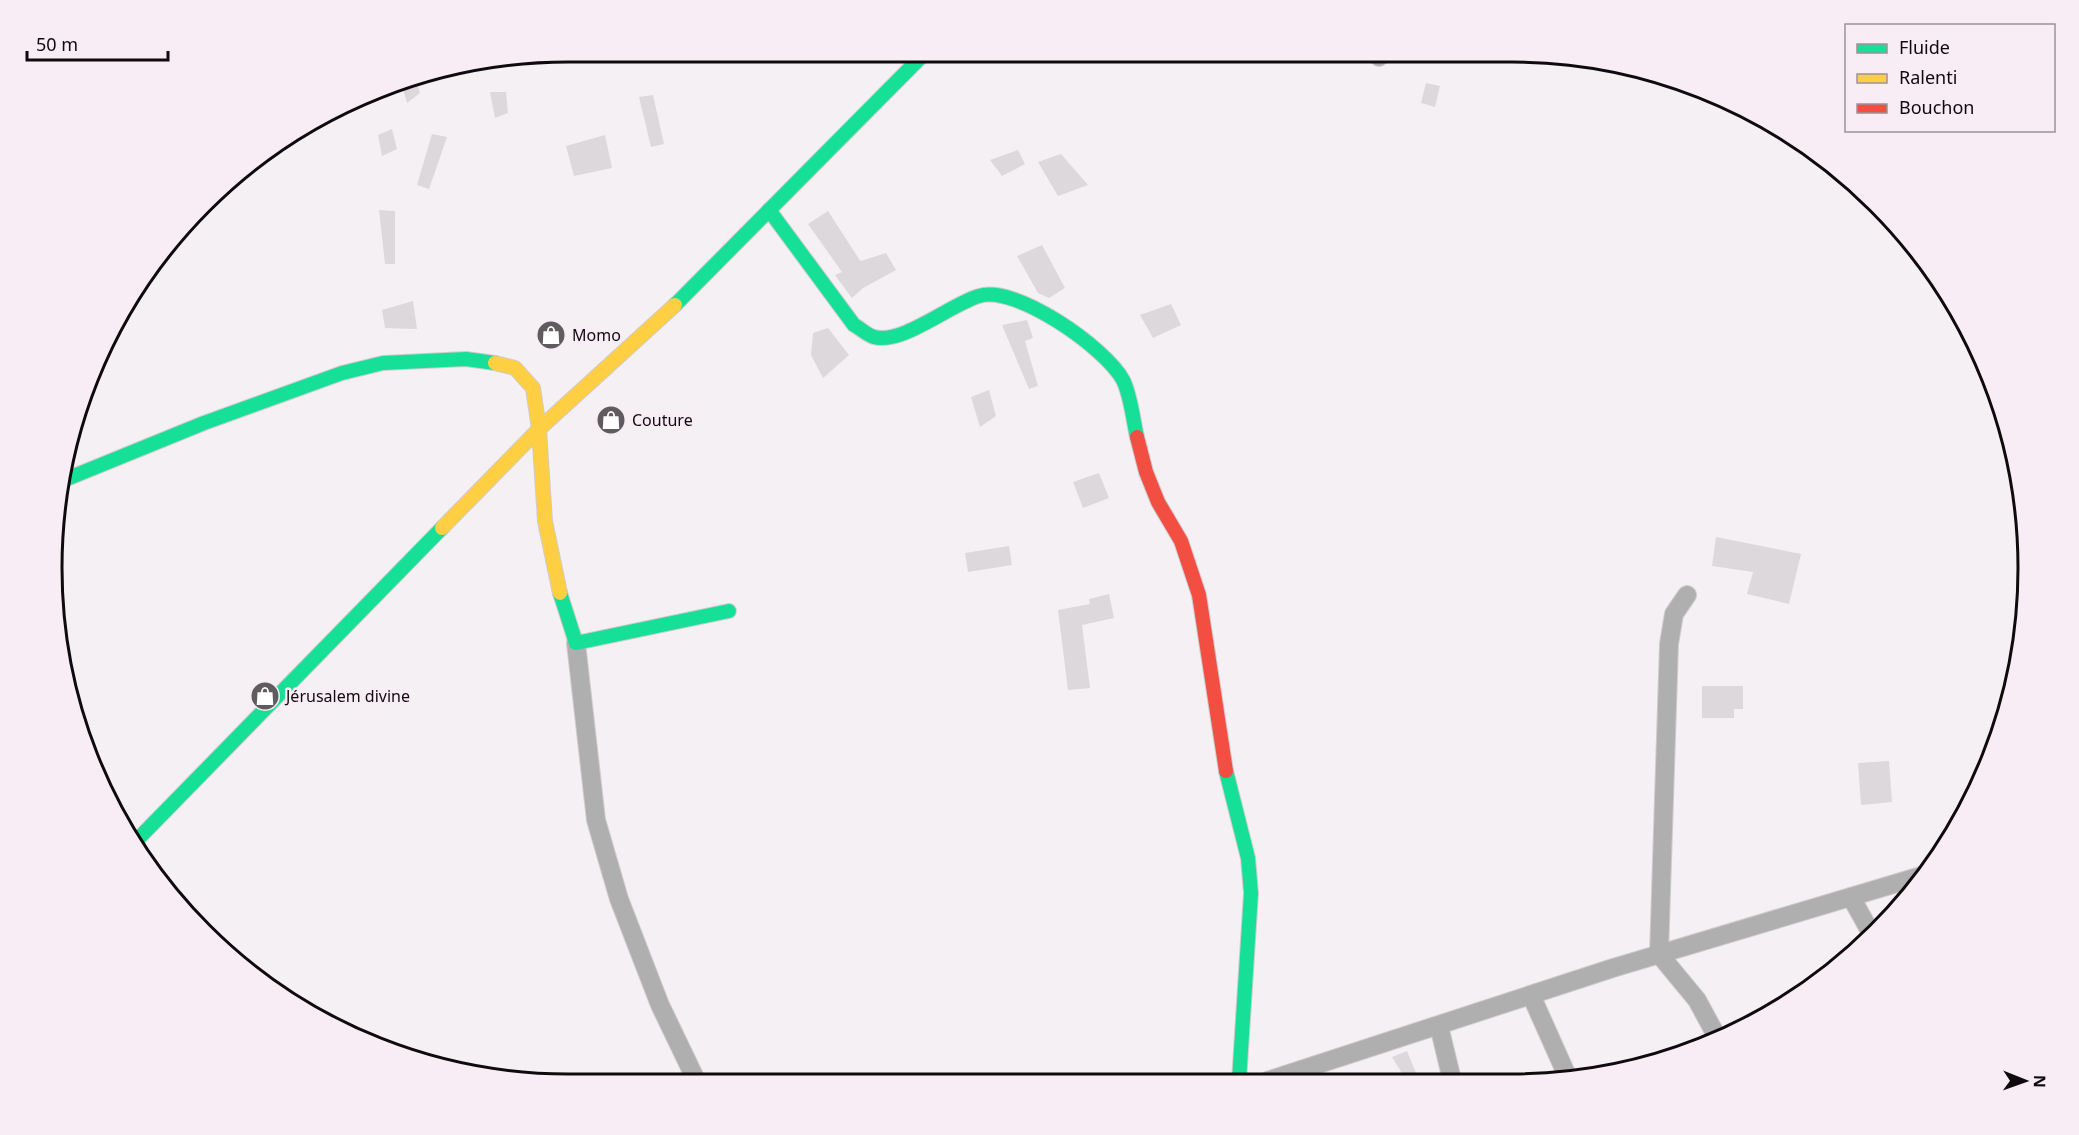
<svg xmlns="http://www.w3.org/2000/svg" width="2079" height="1135" font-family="'Noto Sans',sans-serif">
  <rect width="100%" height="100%" fill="#f5f0f3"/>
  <!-- building -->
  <g fill="#ddd8db">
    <polygon points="415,76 420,93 407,103 400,79"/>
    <polygon points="1426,83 1440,86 1435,107 1421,103"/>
    <polygon points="490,92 506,92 508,113 495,118"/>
    <polygon points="653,95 664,144 651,147 639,97"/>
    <polygon points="392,129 397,149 382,156 378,135"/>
    <polygon points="432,134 447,137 429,189 417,185"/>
    <polygon points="605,135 612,168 574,176 566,146"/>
    <polygon points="1018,150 1025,164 1002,176 990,160"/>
    <polygon points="1061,154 1088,185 1058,196 1038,162"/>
    <polygon points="379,210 395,211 395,264 385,264"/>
    <polygon points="828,211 859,259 861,261 886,253 896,270 863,288 852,298 835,275 842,272 808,224"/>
    <polygon points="1042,245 1065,288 1049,298 1038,293 1017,256"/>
    <polygon points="413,301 417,329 385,328 382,310"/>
    <polygon points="1171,304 1181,325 1153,338 1140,315"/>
    <polygon points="1027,320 1033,338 1025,341 1038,386 1029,389 1002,325"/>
    <polygon points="828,328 849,355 823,378 811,355 813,333"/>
    <polygon points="989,390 996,416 980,427 971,397"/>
    <polygon points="1099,473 1109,498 1083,508 1073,482"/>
    <polygon points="1716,537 1801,554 1789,604 1747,594 1753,572 1712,566"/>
    <polygon points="1009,546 1012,565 968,572 965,553"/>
    <polygon points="1109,594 1114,618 1082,625 1090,688 1068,690 1058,610 1090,604 1089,599"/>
    <polygon points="1702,686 1743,686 1743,709 1734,709 1734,718 1702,718"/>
    <polygon points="1889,761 1892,802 1861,805 1858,763"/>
    <polygon points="1407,1051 1419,1080 1406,1080 1392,1057"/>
  </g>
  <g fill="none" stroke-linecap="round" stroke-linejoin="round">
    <!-- street casing -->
    <g stroke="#cfccce" stroke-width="20">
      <g id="street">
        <polyline points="1374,52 1379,57"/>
        <polyline points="1687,595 1674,614 1669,644 1659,954 1697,1000 1717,1037"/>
        <polyline points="576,643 596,820 619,899 660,1005 697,1082"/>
        <polyline points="1851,897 1871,933"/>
        <polyline points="1531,995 1569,1080"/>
        <polyline points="1439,1026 1452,1080"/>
        <polyline points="1267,1081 1613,968 1924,875"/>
      </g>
    </g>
    <!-- fast casing -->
    <g stroke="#cfccce" stroke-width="16">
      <g id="fast">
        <path d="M769,210L854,325C860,328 867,335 874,337C902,345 951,304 979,296C1015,284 1106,348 1123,380C1131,396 1133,420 1137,437"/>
        <polyline points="675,305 927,51"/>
        <polyline points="64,480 204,423 342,373 383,363 466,359 495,363"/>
        <polyline points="560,593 576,643 729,611"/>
        <polyline points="1226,771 1248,858 1251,893 1239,1081"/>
        <polyline points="137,840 442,528"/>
      </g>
    </g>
    <!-- slow casing -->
    <g stroke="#cfccce" stroke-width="16">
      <g id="slow">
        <polyline points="495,363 515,368 533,388 539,429 545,521 560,593"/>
        <polyline points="442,528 539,429 675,305"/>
      </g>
    </g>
    <!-- jam casing -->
    <g stroke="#cfccce" stroke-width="16">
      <polyline id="jam" points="1137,437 1146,472 1158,502 1181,541 1199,595 1226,771"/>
    </g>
    <!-- street -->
    <use href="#street" stroke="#afafaf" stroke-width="18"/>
    <!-- fast -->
    <use href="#fast" stroke="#16e098" stroke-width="14"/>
    <!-- slow -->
    <use href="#slow" stroke="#ffcf43" stroke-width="14"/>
    <!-- jam -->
    <use href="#jam" stroke="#f24e42" stroke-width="14"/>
  </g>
  <!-- icons -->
  <defs>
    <g id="shop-disc" transform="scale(1.5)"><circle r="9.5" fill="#605b5e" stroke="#f8edf4"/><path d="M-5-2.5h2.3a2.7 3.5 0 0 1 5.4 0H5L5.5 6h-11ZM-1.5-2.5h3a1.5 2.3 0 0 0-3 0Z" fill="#fff"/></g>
  </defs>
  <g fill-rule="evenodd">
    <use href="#shop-disc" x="551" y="335"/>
    <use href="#shop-disc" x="611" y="420"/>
    <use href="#shop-disc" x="265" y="696"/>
  </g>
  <g text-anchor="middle" stroke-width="5" stroke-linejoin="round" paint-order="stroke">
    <!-- poi labels -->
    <g font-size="16" fill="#0f0b0d" stroke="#f8edf4" text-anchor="start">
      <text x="572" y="341">Momo</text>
      <text x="632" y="426">Couture</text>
      <text x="286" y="702">Jérusalem divine</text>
    </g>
  </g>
  <!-- crop -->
  <path d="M0 0H2079V1135H0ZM568 62H1512A506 506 0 0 1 2018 568V568A506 506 0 0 1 1512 1074H568A506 506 0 0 1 62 568V568A506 506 0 0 1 568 62Z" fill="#f8edf4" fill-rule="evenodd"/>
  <path fill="none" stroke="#0f0b0d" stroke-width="3" d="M568 62H1512A506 506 0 0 1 2018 568V568A506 506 0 0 1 1512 1074H568A506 506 0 0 1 62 568V568A506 506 0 0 1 568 62Z"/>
  <!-- legend -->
  <rect x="1845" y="24" width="210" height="108" fill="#f8edf4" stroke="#9b9398" stroke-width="1.5"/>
  <rect x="1857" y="44" width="30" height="9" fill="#16e098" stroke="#9b9398" stroke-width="1.5"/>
  <text x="1899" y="54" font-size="18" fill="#0f0b0d">Fluide</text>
  <rect x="1857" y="74" width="30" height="9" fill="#ffcf43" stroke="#9b9398" stroke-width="1.5"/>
  <text x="1899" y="84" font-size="18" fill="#0f0b0d">Ralenti</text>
  <rect x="1857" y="104" width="30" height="9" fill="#f24e42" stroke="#9b9398" stroke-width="1.5"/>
  <text x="1899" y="114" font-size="18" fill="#0f0b0d">Bouchon</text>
  <!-- north arrow -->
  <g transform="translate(2025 1081) rotate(91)" stroke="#f8edf4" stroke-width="4.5" paint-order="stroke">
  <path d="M0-4.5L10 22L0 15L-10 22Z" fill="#0f0b0d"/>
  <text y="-9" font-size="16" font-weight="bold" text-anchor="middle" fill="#0f0b0d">N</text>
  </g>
  <!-- scale -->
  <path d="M27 51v9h141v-9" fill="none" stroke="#0f0b0d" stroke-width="3"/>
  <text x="36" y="51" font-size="18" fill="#0f0b0d" stroke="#f8edf4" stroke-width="4.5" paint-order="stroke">50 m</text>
</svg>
